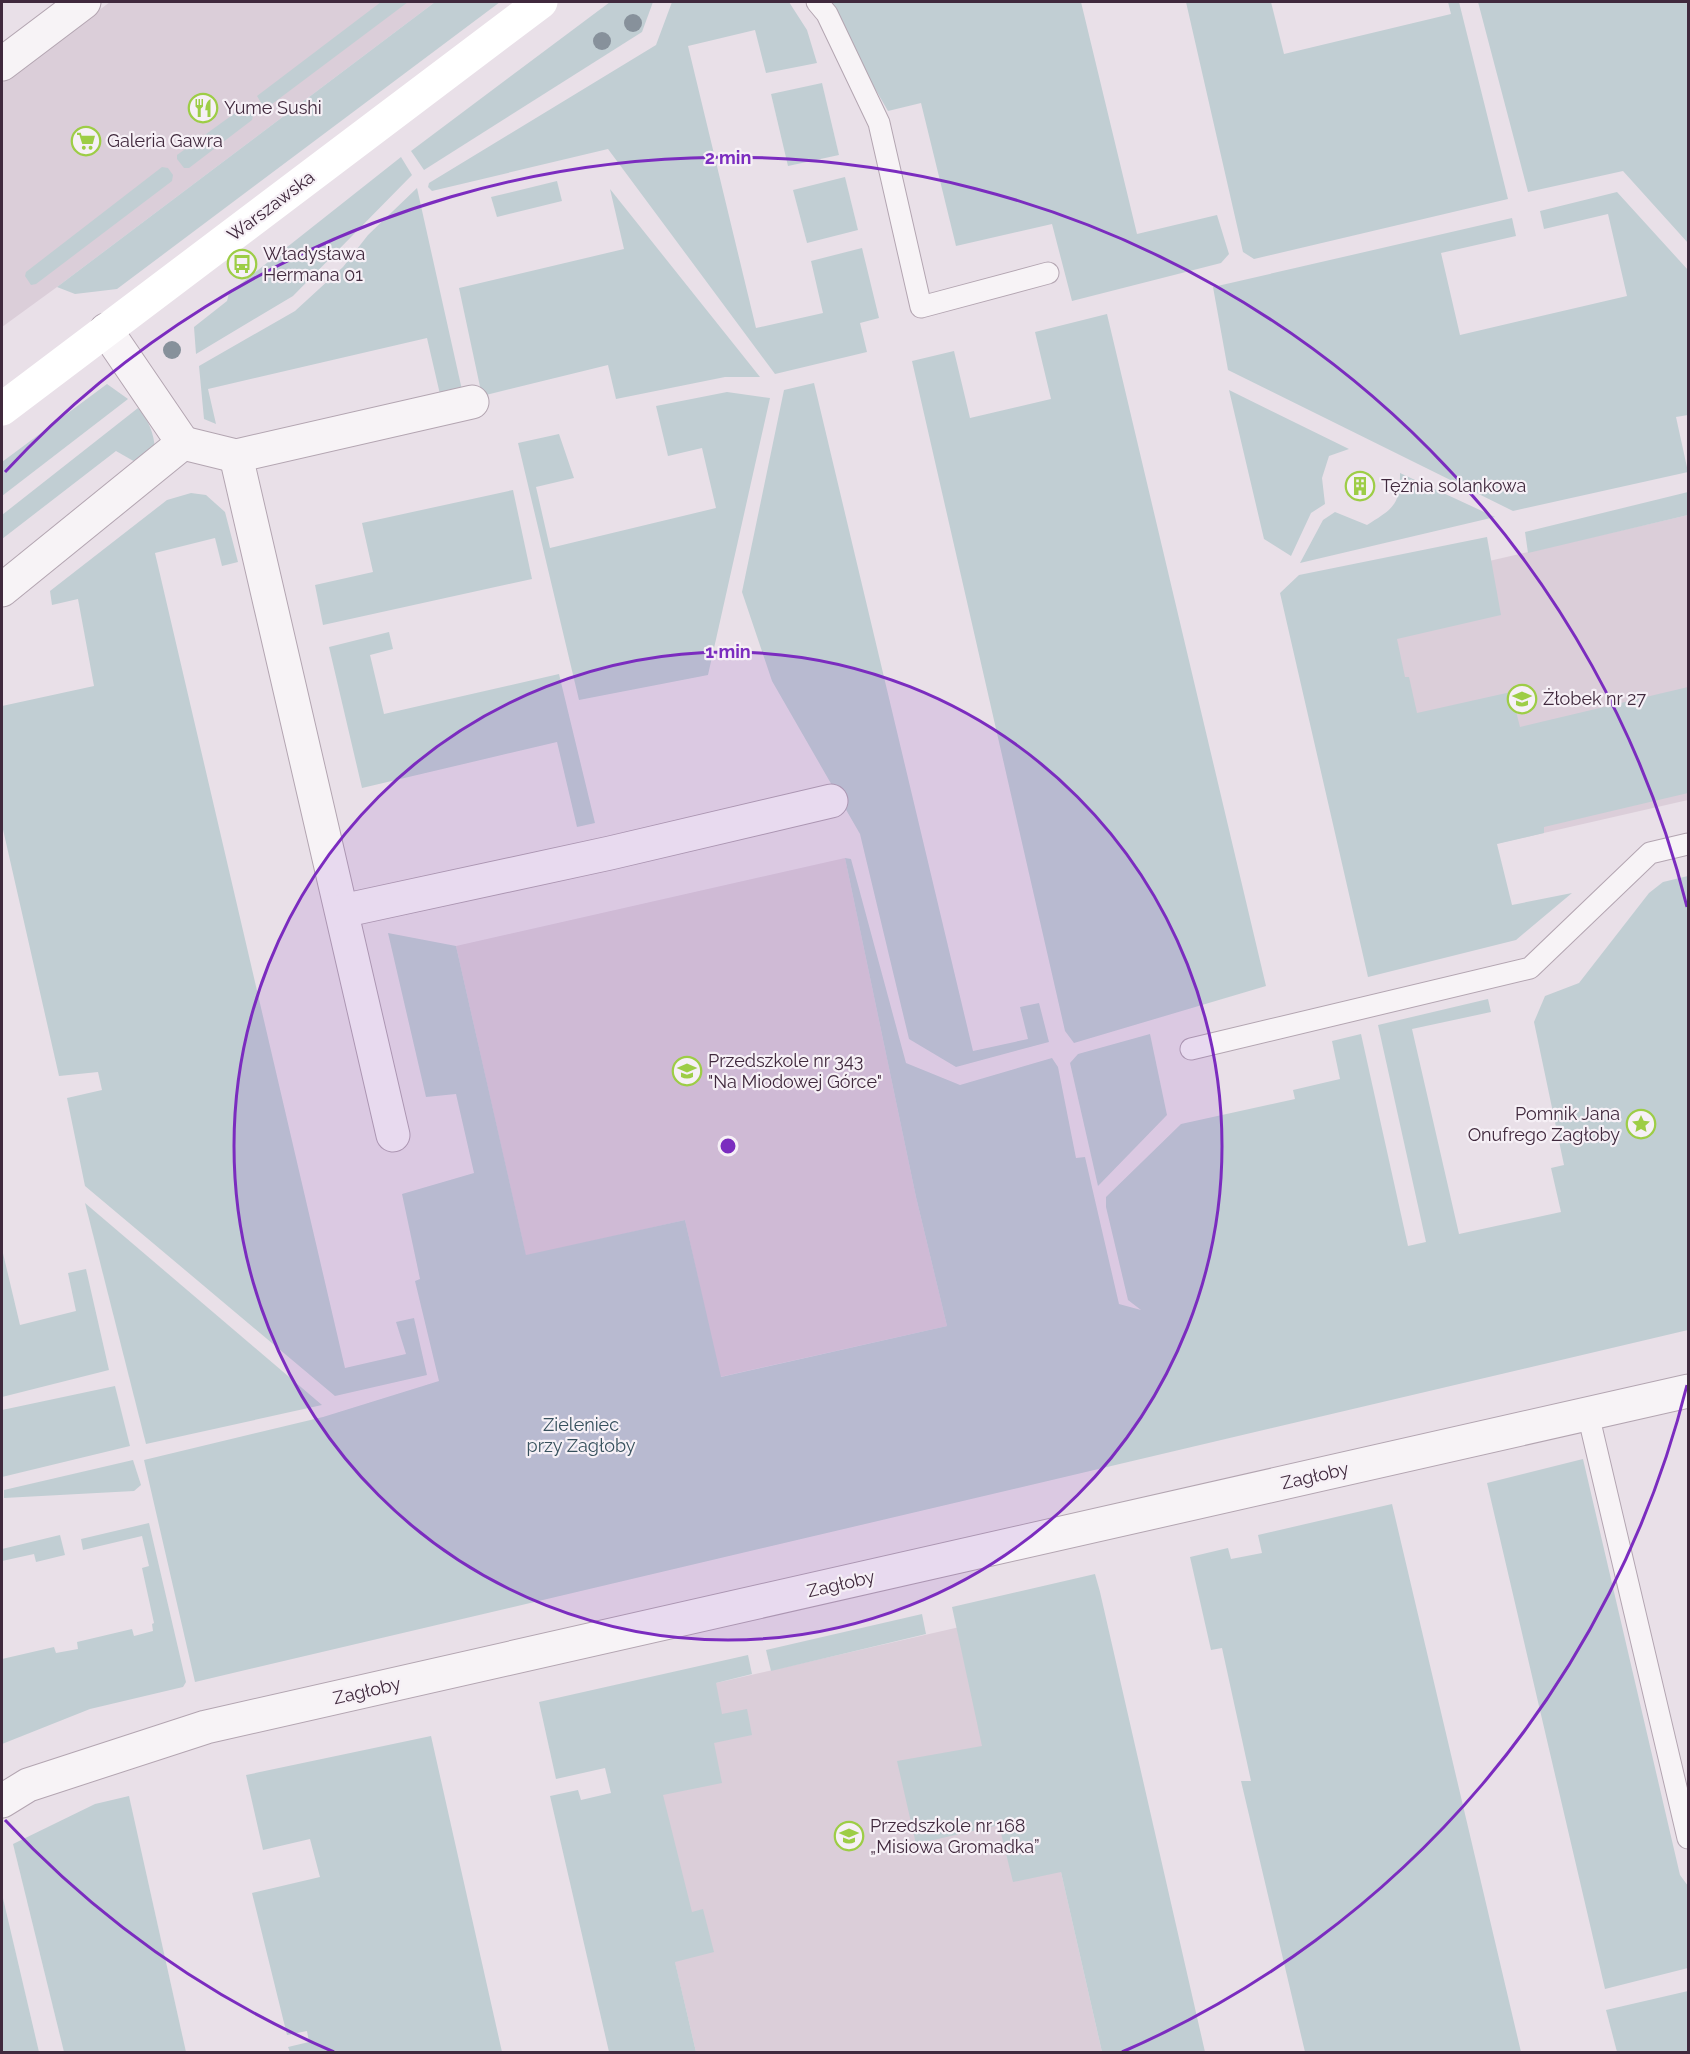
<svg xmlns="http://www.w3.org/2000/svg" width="1690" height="2054" font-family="Raleway,sans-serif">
  <rect width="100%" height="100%" fill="#e9e0e8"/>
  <!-- built -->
  <g fill="#dbced9">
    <polygon points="110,2 435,2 57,287 2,327 2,83"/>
    <polygon points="1688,515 1688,800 1395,867 1333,597"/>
    <polygon points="845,858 916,1197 947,1326 720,1377 685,1220 526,1256 456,946"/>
    <polygon points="1003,1617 1102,2052 696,2052 637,1801 716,1683"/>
  </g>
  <!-- green -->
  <g fill="#c1ced3">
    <polygon points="381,2 408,2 268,107 263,106 257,96"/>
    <polygon points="435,2 500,2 117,289 75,294 57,287"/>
    <polygon points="610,2 653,2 642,32 424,170 411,151"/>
    <polygon points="672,2 789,2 807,30 817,63 766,73 755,30 688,46 756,328 823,313 811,261 862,248 879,318 860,323 867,352 775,374 608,149 432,191 428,187 429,183 656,45"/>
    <polygon points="825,2 1081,2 1137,234 1217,215 1229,254 1221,263 1072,301 1052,224 956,246 921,103 888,111"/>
    <polygon points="1186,2 1271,2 1284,54 1451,14 1448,2 1459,2 1508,199 1254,259 1243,252"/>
    <polygon points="1478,2 1688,2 1688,243 1623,171 1528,192"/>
    <polygon points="822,83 839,155 788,166 771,94"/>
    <polygon points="242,108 248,109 253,116 252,120 189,168 184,168 177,159 177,155"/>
    <polygon points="401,157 412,175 293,296 196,354 194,327 227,301 229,293"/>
    <polygon points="162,167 168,168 173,175 172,181 36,284 31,285 25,276 26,272"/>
    <polygon points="845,177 858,230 807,243 793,190"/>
    <polygon points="557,181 562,201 497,217 491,197"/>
    <polygon points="417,188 464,399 442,403 427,338 208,389 216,424 204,419 199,366 295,311 343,267 368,235"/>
    <polygon points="610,189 760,377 725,377 616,399 608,365 482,396 459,288 624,249"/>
    <polygon points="1617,192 1688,270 1688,415 1676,417 1688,472 1513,511 1228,370 1213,287 1512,218 1516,236 1441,253 1460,335 1627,296 1608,214 1544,229 1540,211"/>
    <polygon points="1107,314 1266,986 1074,1043 1065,1031 912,361 954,351 970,418 1051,399 1035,332"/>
    <polygon points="814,383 973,1051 1028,1039 1020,1007 1039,1003 1049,1042 956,1067 909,1039 860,834 772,681 742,592 784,390"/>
    <polygon points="107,384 128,399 2,496 2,462"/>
    <polygon points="1229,390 1349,449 1329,456 1322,478 1325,504 1311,513 1291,556 1264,539"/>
    <polygon points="727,392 770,398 708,675 579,700 518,443 559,434 574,478 536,487 550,548 716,508 702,448 668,456 656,406"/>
    <path d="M138,408C149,421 154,433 155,450L137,463L116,451L2,539V515Z"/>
    <path d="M1400,473L1495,517L1300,563L1323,520L1335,512L1367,525C1394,508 1400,505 1400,473Z"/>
    <polygon points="513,490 532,579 323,625 315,585 373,572 362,523"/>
    <polygon points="1688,492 1688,515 1528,553 1525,532"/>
    <polygon points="191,493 206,495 225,512 238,562 222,566 215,538 155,553 345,1368 406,1354 396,1322 414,1318 427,1375 335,1396 85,1186 67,1098 102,1090 98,1072 59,1076 2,825 2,706 94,686 78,599 52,605 50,591 167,500"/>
    <polygon points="1487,537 1501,615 1397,639 1405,677 1409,677 1417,713 1511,692 1520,727 1688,687 1688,793 1544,827 1544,833 1497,844 1512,905 1572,893 1516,940 1368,977 1280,593 1299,575"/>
    <polygon points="389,632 393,649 370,655 384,714 559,674 595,823 577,827 557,742 362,788 329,647"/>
    <polygon points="845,858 851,859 906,1063 960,1085 1052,1058 1058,1067 1076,1158 1085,1157 1119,1304 1141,1310 1128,1300 1106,1207 1106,1197 1181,1124 1295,1099 1293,1090 1340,1079 1332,1041 1361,1034 1408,1246 1426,1242 1378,1025 1488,999 1491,1012 1412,1029 1459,1234 1561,1212 1551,1168 1564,1165 1534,1022 1545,996 1579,983 1649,893 1663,882 1688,876 1688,1330 195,1682 144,1460 323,1417 439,1381 415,1281 420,1279 402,1194 474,1173 456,1094 426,1097 388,933 456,946 526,1255 685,1220 721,1377 947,1326 916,1197"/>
    <polygon points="1150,1034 1167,1115 1098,1186 1070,1063 1078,1054"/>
    <polygon points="85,1203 322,1405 146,1444"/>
    <polygon points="2,1249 20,1325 76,1311 68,1273 86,1269 109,1370 2,1397"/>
    <polygon points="115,1386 130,1446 2,1477 2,1410"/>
    <polygon points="1583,1459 1680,1875 1688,1886 1688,1968 1605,1989 1487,1483"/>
    <polygon points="133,1460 141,1485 134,1491 4,1498 4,1490"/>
    <polygon points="1392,1504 1521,2052 1305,2052 1241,1781 1251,1781 1222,1648 1211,1650 1190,1557 1228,1548 1231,1559 1262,1553 1258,1535"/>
    <polygon points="149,1523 186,1682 183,1687 90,1709 2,1744 2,1659 54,1647 56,1653 78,1649 77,1642 132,1629 134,1636 153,1631 152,1624 154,1623 142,1568 149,1566 142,1536 83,1550 81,1539"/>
    <polygon points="60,1535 65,1555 36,1562 34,1554 2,1561 2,1549"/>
    <polygon points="1095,1574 1100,1592 1205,2052 1102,2052 1061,1872 1013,1882 999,1825 916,1844 897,1761 982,1746 952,1607"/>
    <polygon points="922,1614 926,1634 771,1671 766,1650"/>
    <polygon points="748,1655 752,1674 716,1683 722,1714 747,1709 752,1735 714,1743 722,1783 663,1795 692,1912 703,1909 714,1952 675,1962 696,2052 609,2052 550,1796 578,1790 581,1800 611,1793 605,1768 556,1779 539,1702"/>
    <polygon points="431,1736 502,2052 290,2052 288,2047 309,2042 307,2031 287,2035 252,1893 320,1877 310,1839 263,1850 246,1775"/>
    <polygon points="129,1796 186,2052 64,2052 13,1844 95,1804"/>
    <polygon points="2,1894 39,2052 2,2052"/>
    <polygon points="1688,1991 1688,2052 1617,2052 1606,2010"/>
  </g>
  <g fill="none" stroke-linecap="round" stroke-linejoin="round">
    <!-- lane casing -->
    <g stroke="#b3a5b1" stroke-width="23">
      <g id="lane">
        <polyline points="817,2 827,14 879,123 921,307 1048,273"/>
        <polyline points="1191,1049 1530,968 1650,853 1688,844"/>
        <polyline points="1588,1414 1688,1838"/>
      </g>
    </g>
    <!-- street casing -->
    <g stroke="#b3a5b1" stroke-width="35">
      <g id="street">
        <polyline points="2,64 84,2"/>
        <polyline points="183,443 236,456 472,402"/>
        <polyline points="236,456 393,1135"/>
        <polyline points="2,590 183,443 106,330"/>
        <polyline points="342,911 610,853 831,801"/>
        <polyline points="2,1801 28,1785 206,1727 1688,1391"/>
      </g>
    </g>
    <!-- lane -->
    <use href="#lane" stroke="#f7f3f6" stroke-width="21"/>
    <!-- street -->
    <use href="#street" stroke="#f7f3f6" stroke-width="33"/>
    <!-- secondary -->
    <polyline stroke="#fff" stroke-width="33" points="2,409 541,2"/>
  </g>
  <!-- trees -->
  <g fill="#87919b">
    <circle cx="633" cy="23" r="9"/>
    <circle cx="602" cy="41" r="9"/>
    <circle cx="172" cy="350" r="9"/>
  </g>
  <!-- distance rings -->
  <circle cx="728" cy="1146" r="494" fill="#7b2cbf" fill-opacity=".12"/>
  <g fill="none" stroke="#7b2cbf" stroke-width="3">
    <circle cx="728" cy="1146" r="494"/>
    <path d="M1687 1385A988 988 0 0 1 1122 2052M334 2052A988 988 0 0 1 5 1820M5 472A988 988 0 0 1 1687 907"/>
  </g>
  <!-- icons -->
  <defs>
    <g id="restaurant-ring" transform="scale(1.5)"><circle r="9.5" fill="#f6f0f6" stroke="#9dcd46" stroke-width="1.5"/><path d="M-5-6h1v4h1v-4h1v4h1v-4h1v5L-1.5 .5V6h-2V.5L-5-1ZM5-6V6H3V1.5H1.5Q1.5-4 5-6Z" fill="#9dcd46"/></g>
    <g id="supermarket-ring" transform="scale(1.5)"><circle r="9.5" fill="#f6f0f6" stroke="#9dcd46" stroke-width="1.5"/><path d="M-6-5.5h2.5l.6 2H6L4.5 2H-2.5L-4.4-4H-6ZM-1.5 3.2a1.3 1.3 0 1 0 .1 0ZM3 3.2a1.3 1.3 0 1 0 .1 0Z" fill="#9dcd46"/></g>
    <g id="bus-ring" transform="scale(1.5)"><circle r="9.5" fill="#f6f0f6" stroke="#9dcd46" stroke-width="1.5"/><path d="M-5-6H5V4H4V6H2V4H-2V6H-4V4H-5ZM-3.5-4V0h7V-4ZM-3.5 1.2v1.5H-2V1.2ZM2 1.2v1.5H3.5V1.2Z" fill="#9dcd46"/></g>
    <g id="building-ring" transform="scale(1.5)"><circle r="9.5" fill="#f6f0f6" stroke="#9dcd46" stroke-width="1.5"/><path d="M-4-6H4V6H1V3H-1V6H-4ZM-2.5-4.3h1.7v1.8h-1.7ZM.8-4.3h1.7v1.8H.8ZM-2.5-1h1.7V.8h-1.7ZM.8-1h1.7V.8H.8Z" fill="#9dcd46"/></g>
    <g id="school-ring" transform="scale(1.5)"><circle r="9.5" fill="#f6f0f6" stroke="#9dcd46" stroke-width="1.5"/><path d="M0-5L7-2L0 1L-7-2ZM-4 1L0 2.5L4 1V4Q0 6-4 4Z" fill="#9dcd46"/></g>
    <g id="sight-ring" transform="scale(1.5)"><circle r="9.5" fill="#f6f0f6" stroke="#9dcd46" stroke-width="1.5"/><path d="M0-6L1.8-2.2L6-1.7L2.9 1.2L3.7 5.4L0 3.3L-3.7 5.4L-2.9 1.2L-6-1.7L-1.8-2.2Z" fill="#9dcd46"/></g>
  </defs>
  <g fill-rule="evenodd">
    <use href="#restaurant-ring" x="203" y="108"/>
    <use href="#supermarket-ring" x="86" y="141"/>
    <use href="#bus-ring" x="242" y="264"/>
    <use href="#building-ring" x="1360" y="486"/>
    <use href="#school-ring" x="1522" y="699"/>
    <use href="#school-ring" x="687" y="1071"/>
    <use href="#sight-ring" x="1641" y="1124"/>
    <use href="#school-ring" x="849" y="1836"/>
  </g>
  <g text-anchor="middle" stroke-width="4.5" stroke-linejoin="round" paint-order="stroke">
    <!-- poi labels -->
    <g font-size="18" fill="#40293d" stroke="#f6f0f6" text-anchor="start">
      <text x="224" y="114">Yume Sushi</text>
      <text x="107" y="147">Galeria Gawra</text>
      <text x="263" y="260">Władysława<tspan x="263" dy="21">Hermana 01</tspan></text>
      <text x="1381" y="492">Tężnia solankowa</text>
      <text x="1543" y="705">Żłobek nr 27</text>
      <text x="708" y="1067">Przedszkole nr 343<tspan x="708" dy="21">"Na Miodowej Górce"</tspan></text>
      <text x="1620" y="1120" text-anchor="end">Pomnik Jana<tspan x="1620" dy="21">Onufrego Zagłoby</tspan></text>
      <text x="870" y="1832">Przedszkole nr 168<tspan x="870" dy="21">„Misiowa Gromadka”</tspan></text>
    </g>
    <!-- street labels -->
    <g font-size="18" fill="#40293d" stroke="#f6f0f6">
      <text transform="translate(271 206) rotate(-37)" y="6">Warszawska</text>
      <text transform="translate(1315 1476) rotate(-13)" y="6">Zagłoby</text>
      <text transform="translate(841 1584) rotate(-13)" y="6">Zagłoby</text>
      <text transform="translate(367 1691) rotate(-13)" y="6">Zagłoby</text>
    </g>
    <!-- park labels -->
    <g font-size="18" fill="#36505c" stroke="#f6f0f6">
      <text x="581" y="1431">Zieleniec<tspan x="581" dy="21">przy Zagłoby</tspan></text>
    </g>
  </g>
  <circle cx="728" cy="1146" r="9" fill="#7b2cbf" stroke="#f6f0f6" stroke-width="3"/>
  <g font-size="18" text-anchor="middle" font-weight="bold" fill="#7b2cbf" stroke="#f6f0f6" stroke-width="4.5" stroke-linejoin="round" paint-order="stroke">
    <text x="728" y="164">2 min</text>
    <text x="728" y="658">1 min</text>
  </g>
  <!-- border -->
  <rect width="1690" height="2054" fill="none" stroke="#40293d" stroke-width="6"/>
</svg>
